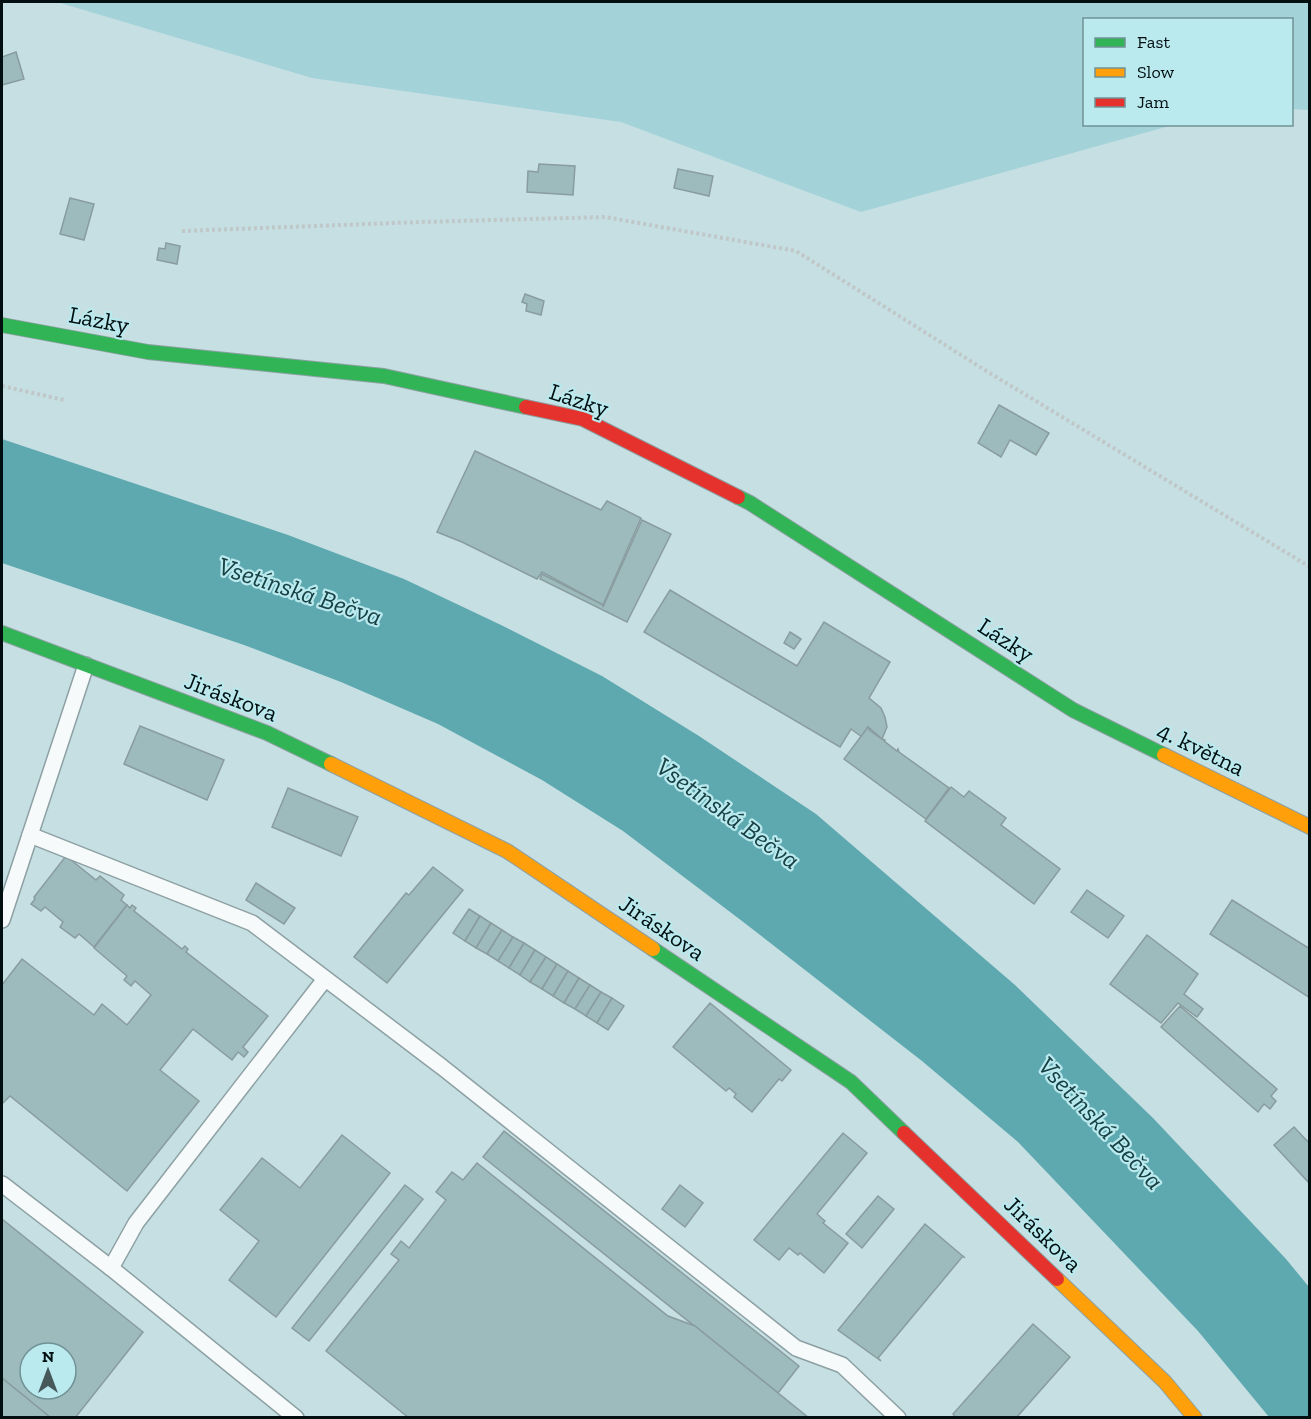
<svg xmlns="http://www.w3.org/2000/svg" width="1311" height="1419" font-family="'Zilla Slab',serif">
  <rect width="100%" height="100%" fill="#c6dfe2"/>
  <!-- green -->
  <polygon fill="#a3d3d9" points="57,2 1309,2 1309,110 1292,109 1292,20 1084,20 1084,124 1173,125 861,212 621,122 312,78"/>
  <!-- water -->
  <polygon fill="#5ea8b0" points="2,439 288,535 404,579 501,625 602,676 699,736 816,814 1015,985 1153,1118 1286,1259 1309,1287 1309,1417 1269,1417 1198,1331 1018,1142 922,1061 742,921 623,831 542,780 438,724 341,682 244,645 2,563"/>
  <!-- building -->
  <g fill="#9dbabd" stroke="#899c9f" stroke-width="1.5" fill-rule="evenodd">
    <polygon points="16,52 24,79 2,85 2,57"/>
    <polygon points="539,164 575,166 573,195 527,192 528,171 538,172"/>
    <polygon points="678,169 713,176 709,196 674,188"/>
    <polygon points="70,198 94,204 84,240 60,234"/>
    <polygon points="166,243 180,246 177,264 157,260 159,248 165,249"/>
    <polygon points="525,294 544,301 541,315 526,311 527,304 522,302"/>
    <polygon points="999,405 1049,433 1036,455 1010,440 1001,457 978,443"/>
    <polygon points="475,451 601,510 607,501 641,518 603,605 542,572 537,579 462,542 437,532"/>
    <polygon points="642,520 671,534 627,622 540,579 542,574 603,605 603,607"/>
    <polygon points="670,590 797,666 824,622 890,662 869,698 881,708 885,717 887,727 882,739 868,727 862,737 851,729 840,747 644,632"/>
    <polygon points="790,632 801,639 794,649 784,643"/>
    <polygon points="140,726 224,760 207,800 124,764"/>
    <polygon points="868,727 870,729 869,730 882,739 885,740 884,741 897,751 898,749 899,752 949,788 926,819 844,759"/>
    <polygon points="951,787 964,797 969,791 1006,818 1001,825 1060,869 1034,904 925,821"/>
    <polygon points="288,788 358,817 341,856 272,827"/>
    <polygon points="66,856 96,880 100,876 124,895 121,900 127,905 94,947 79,934 75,938 60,927 63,922 45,907 41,911 31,904 35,899 34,897"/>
    <polygon points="433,867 463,890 387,983 354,957 406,893 409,895"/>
    <polygon points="256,883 295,908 284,924 246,900"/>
    <polygon points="1087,890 1124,916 1108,938 1071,912"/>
    <polygon points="1232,900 1310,949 1310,998 1210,934"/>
    <polygon points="127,905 130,908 132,905 136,908 134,911 182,949 185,946 188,949 186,952 268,1016 243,1047 248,1052 244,1057 238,1052 232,1060 193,1029 160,1070 199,1101 127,1191 10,1096 3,1103 2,1102 2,985 22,959 94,1015 102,1004 127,1025 151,995 135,981 131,986 124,980 127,976 94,948"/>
    <polygon points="469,909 480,916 465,941 453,933"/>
    <polygon points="480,916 491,923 476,948 465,941"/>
    <polygon points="491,923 502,930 487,954 476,948"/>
    <polygon points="502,930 513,937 498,961 487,954"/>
    <polygon points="1147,935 1198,974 1184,994 1203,1009 1197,1017 1178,1003 1161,1023 1110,984"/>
    <polygon points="513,937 524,943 509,968 498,961"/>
    <polygon points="524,943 535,950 520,975 509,968"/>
    <polygon points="535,950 546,957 530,982 520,975"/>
    <polygon points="546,957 557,964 542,989 530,982"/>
    <polygon points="557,964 568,971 553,996 542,989"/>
    <polygon points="568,971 579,978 564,1003 553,996"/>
    <polygon points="579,978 590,985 575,1009 564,1003"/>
    <polygon points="590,985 601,992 586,1016 575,1009"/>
    <polygon points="601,992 612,998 597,1023 586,1016"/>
    <polygon points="612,998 624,1006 608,1030 597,1023"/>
    <polygon points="710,1003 791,1070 782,1081 779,1079 752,1112 734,1097 736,1094 729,1088 726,1091 673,1047"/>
    <polygon points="1180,1006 1277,1089 1271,1096 1276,1101 1270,1109 1264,1104 1258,1112 1161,1027"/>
    <polygon points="1294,1127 1310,1144 1310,1184 1274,1145"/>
    <polygon points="504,1131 799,1366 778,1393 483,1157"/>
    <polygon points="843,1133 867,1153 817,1214 825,1221 823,1223 848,1243 824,1273 800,1253 798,1255 789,1248 779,1260 754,1240"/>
    <polygon points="342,1135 390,1173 276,1317 229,1280 259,1241 220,1210 262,1158 300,1188"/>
    <polygon points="477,1163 668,1316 695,1326 809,1418 409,1418 326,1351 399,1260 391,1254 401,1241 409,1248 446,1200 436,1192 452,1172 463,1180"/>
    <polygon points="405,1185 423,1199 309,1341 292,1328"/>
    <polygon points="680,1185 703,1203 685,1227 662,1209"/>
    <polygon points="878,1196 894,1209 862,1248 846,1234"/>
    <path d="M2,1219L143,1332L75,1418H51L2,1378ZM30,1353H66V1389H30Z"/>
    <polygon points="925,1224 965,1258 963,1256 878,1358 881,1361 838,1330"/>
    <polygon points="1033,1324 1070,1357 1016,1418 956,1418 953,1414"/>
    <polygon points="2,1378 51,1418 2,1418"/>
  </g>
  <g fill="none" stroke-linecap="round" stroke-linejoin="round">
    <!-- lane casing -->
    <g stroke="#8da0a3" stroke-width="18">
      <g id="lane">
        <polyline points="30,835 252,923 442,1067 796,1348 842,1365 898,1418"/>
        <polyline points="2,920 86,665"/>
        <polyline points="2,1184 111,1268 296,1418"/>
        <polyline points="111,1268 136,1223 325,979"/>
      </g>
    </g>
    <!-- fast casing -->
    <g stroke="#8da0a3" stroke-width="16">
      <g id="fast">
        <polyline points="2,325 148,352 384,376 526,407"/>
        <polyline points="738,497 750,503 1073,710 1164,755"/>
        <polyline points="2,633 267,733 331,764"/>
        <polyline points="653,949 851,1082 904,1133"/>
      </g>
    </g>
    <!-- slow casing -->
    <g stroke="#8da0a3" stroke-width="16">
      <g id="slow">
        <polyline points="1164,755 1310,827"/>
        <polyline points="331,764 507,851 653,949"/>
        <polyline points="1057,1279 1165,1382 1195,1418"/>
      </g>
    </g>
    <!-- jam casing -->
    <g stroke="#8da0a3" stroke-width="16">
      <g id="jam">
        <polyline points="526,407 583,419 738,497"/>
        <polyline points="904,1133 1057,1279"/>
      </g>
    </g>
    <!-- path -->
    <g stroke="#c0c7c8" stroke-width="4" stroke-dasharray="3 3" stroke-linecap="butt">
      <polyline points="182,231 420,222 605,217 796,251 988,372 1310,567"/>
      <polyline points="2,386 64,400"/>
    </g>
    <!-- lane -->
    <use href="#lane" stroke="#f6fafb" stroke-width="15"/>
    <!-- fast -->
    <use href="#fast" stroke="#30b455" stroke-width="14"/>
    <!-- slow -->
    <use href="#slow" stroke="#ff9f0a" stroke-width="14"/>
    <!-- jam -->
    <use href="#jam" stroke="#e5322d" stroke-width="14"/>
  </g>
  <g text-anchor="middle" stroke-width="4.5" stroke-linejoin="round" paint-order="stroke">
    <!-- street labels -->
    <g font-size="24" fill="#010f11" stroke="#bae9ee">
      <text transform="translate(99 320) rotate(11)" y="8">Lázky</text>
      <text transform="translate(579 400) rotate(18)" y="8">Lázky</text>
      <text transform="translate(1006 640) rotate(33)" y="8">Lázky</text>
      <text transform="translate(231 697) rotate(21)" y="8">Jiráskova</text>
      <text transform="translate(1201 749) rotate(26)" y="8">4. května</text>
      <text transform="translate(662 928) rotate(34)" y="8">Jiráskova</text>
      <text transform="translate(1043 1234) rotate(44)" y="8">Jiráskova</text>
    </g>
    <!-- water labels -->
    <g font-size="26" font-style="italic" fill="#164145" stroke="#bae9ee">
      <text transform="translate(300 591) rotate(18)" y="9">Vsetínská Bečva</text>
      <text transform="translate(728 813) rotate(36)" y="9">Vsetínská Bečva</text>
      <text transform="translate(1101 1123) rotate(47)" y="9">Vsetínská Bečva</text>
    </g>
  </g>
  <!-- border -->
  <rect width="1311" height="1419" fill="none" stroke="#010f11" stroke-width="6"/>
  <!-- legend -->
  <rect x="1083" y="18" width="210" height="108" fill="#bae9ee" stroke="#709296" stroke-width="1.5"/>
  <rect x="1095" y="38" width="30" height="9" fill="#30b455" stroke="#709296" stroke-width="1.5"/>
  <text x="1137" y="48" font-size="18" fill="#010f11">Fast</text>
  <rect x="1095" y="68" width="30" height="9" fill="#ff9f0a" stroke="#709296" stroke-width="1.5"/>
  <text x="1137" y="78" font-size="18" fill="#010f11">Slow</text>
  <rect x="1095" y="98" width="30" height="9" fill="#e5322d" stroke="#709296" stroke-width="1.5"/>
  <text x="1137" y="108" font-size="18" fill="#010f11">Jam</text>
  <!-- north arrow -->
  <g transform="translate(48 1371)"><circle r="28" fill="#bae9ee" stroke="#709296" stroke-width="1.5"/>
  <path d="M0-4.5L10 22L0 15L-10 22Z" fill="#46585a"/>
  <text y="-9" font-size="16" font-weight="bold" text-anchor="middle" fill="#010f11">N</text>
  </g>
</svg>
